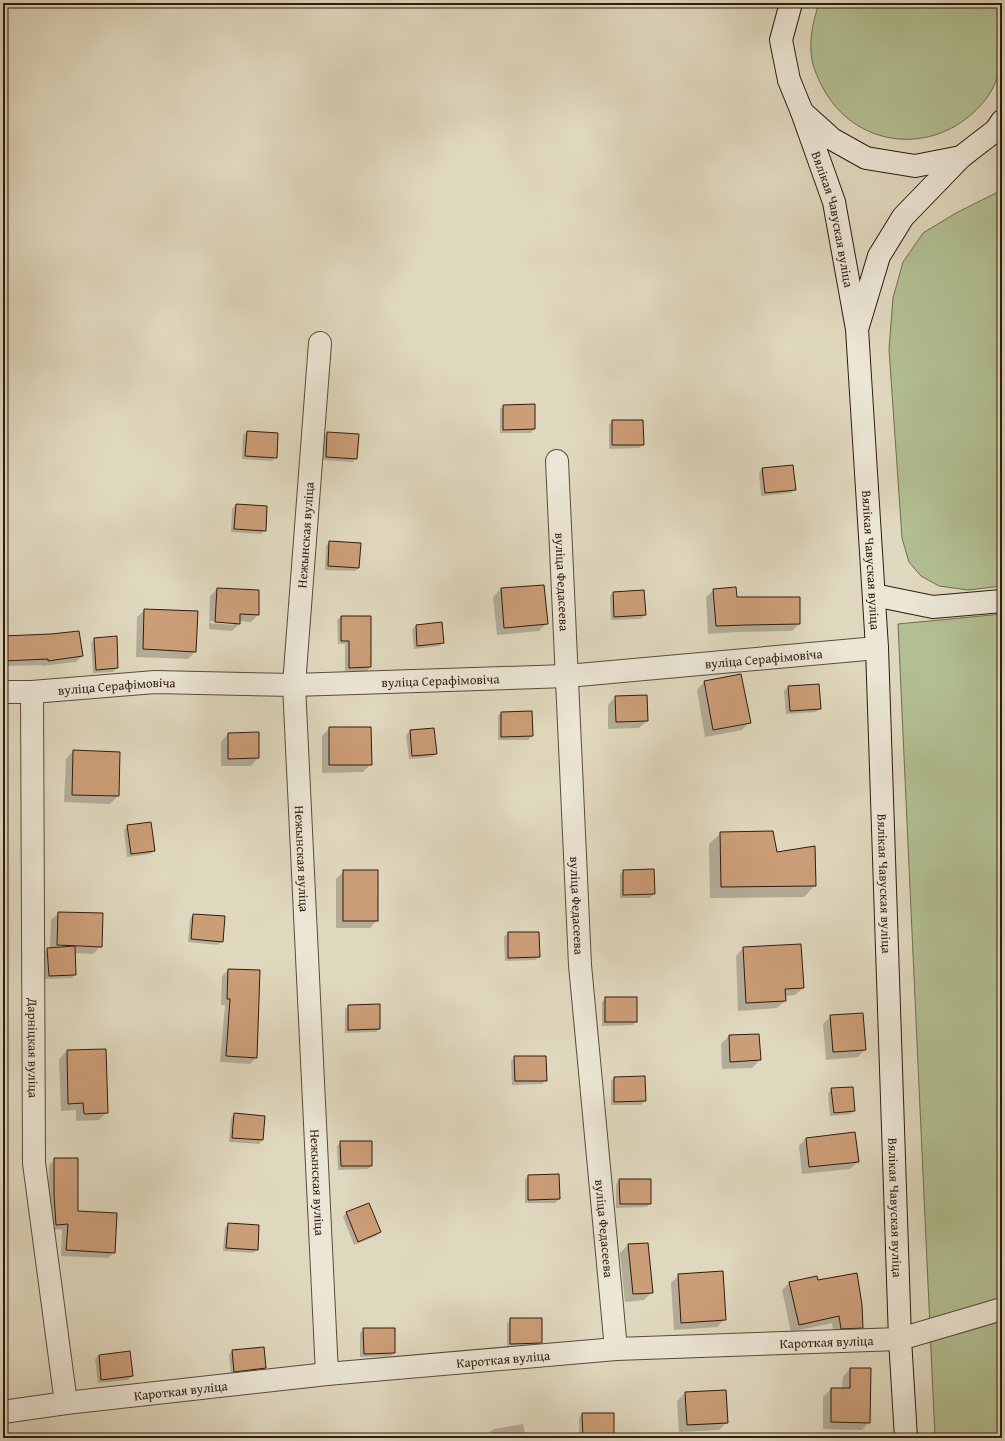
<svg xmlns="http://www.w3.org/2000/svg" width="1005" height="1441" font-family="'Gentium Book Plus',serif">
  <rect width="100%" height="100%" fill="#e0d8be"/>
  <filter id="stains"><feTurbulence type="fractalNoise" baseFrequency=".005" numOctaves="4"/><feColorMatrix values="0 0 0 0 .2 0 0 0 0 .09 0 0 0 0 .02 0 0 0 .5 -.17"/></filter>
  <radialGradient id="worn" r=".72"><stop offset=".6" stop-color="#630" stop-opacity="0"/><stop offset="1" stop-color="#630" stop-opacity=".3"/></radialGradient>
  <!-- green -->
  <g fill="#b2bf92" stroke="#716d50">
    <path d="M819,3H995C1003,18 1002,34 1002,50C1002,74 992,96 974,112C927,156 854,146 823,88C817,77 811,63 811,50C810,33 814,19 819,3Z"/>
    <polygon points="1002,190 1002,586 968,590 939,586 921,576 909,562 902,538 889,349 893,298 903,262 923,233 956,213"/>
    <polygon points="1002,614 1002,1438 935,1438 898,624"/>
  </g>
  <!-- shadow -->
  <g fill="#0003" fill-rule="evenodd">
    <polygon points="534,405 534,429 531,433 500,433 500,409 504,406"/>
    <polygon points="612,421 643,445 639,448 609,449 609,425"/>
    <polygon points="247,432 276,457 272,461 242,459 243,435"/>
    <polygon points="328,433 356,458 353,462 323,460 324,436"/>
    <polygon points="762,469 795,489 791,493 761,496 759,473"/>
    <polygon points="236,505 265,530 261,534 231,532 232,509"/>
    <polygon points="330,542 359,568 355,571 325,570 326,546"/>
    <path d="M217,589L258,615L251,622L239,621V624L232,631L209,629L210,596ZM210,621L233,623V625L210,623Z"/>
    <polygon points="501,589 547,623 539,631 497,635 493,597"/>
    <polygon points="714,590 736,598 799,624 792,631 738,632 708,634 706,597"/>
    <polygon points="613,593 645,615 641,619 611,620 610,596"/>
    <polygon points="145,610 195,652 188,659 136,657 137,617"/>
    <polygon points="341,617 370,667 367,671 345,671 345,644 338,644 337,620"/>
    <polygon points="416,626 443,643 439,646 414,649 412,629"/>
    <polygon points="51,635 82,656 76,662 42,666 42,665 3,666 3,637"/>
    <polygon points="94,639 117,668 113,672 93,673 91,643"/>
    <polygon points="704,682 750,722 742,730 705,737 697,690"/>
    <polygon points="818,685 820,708 816,712 786,714 784,691 788,687"/>
    <polygon points="615,697 647,721 639,728 608,729 608,705"/>
    <polygon points="501,713 532,736 528,740 498,740 498,716"/>
    <polygon points="330,728 371,764 363,772 322,773 322,736"/>
    <polygon points="410,731 436,753 432,757 409,759 406,735"/>
    <polygon points="228,734 258,758 251,766 221,766 221,742"/>
    <polygon points="73,751 118,796 110,804 64,802 66,759"/>
    <polygon points="3,822 4,882 6,882 6,950 3,952"/>
    <polygon points="127,826 154,851 150,854 127,857 124,830"/>
    <polygon points="721,833 776,853 815,885 804,897 710,898 709,844"/>
    <polygon points="344,871 377,920 370,928 336,928 336,879"/>
    <polygon points="623,871 654,894 650,898 620,898 620,874"/>
    <polygon points="59,913 101,946 93,954 74,953 75,974 72,978 45,979 44,952 48,949 50,949 51,920"/>
    <polygon points="193,915 222,941 218,945 188,942 190,919"/>
    <polygon points="508,933 539,957 535,960 505,961 504,937"/>
    <polygon points="743,948 803,988 795,995 784,996 785,1001 777,1008 738,1011 736,956"/>
    <polygon points="228,970 256,1058 250,1064 220,1062 225,1005 221,1005 222,976"/>
    <polygon points="606,998 636,1021 633,1025 602,1026 602,1002"/>
    <polygon points="348,1006 379,1029 376,1032 345,1033 345,1009"/>
    <polygon points="831,1016 865,1049 858,1057 826,1060 823,1024"/>
    <polygon points="758,1035 760,1060 752,1068 722,1069 721,1044 729,1036"/>
    <polygon points="67,1051 107,1112 99,1120 76,1121 76,1110 61,1111 59,1059"/>
    <polygon points="515,1057 546,1080 542,1084 512,1085 511,1061"/>
    <polygon points="614,1078 645,1101 641,1105 611,1105 611,1081"/>
    <polygon points="832,1089 854,1111 851,1114 830,1116 828,1093"/>
    <polygon points="234,1114 264,1116 262,1140 259,1144 229,1142 231,1118"/>
    <polygon points="806,1138 858,1162 850,1169 802,1174 799,1146"/>
    <polygon points="341,1142 371,1166 368,1169 338,1170 337,1146"/>
    <polygon points="55,1159 77,1212 114,1252 108,1258 61,1256 62,1229 50,1230 48,1201 49,1165"/>
    <polygon points="558,1175 559,1199 555,1203 525,1203 525,1179 528,1176"/>
    <polygon points="620,1180 650,1203 647,1207 616,1208 616,1184"/>
    <polygon points="369,1204 380,1232 376,1236 354,1245 343,1217 346,1213"/>
    <polygon points="229,1224 257,1250 253,1253 223,1251 225,1227"/>
    <polygon points="628,1245 652,1292 644,1300 625,1302 620,1253"/>
    <polygon points="679,1275 725,1319 717,1327 674,1330 671,1283"/>
    <polygon points="816,1277 817,1281 862,1327 855,1335 834,1336 832,1323 791,1332 782,1290 789,1283"/>
    <polygon points="511,1319 541,1342 538,1346 507,1347 507,1323"/>
    <polygon points="364,1329 394,1353 391,1356 360,1357 360,1333"/>
    <polygon points="233,1351 265,1368 261,1371 231,1375 229,1354"/>
    <polygon points="129,1352 132,1376 128,1380 98,1383 95,1359 99,1355"/>
    <polygon points="850,1369 869,1422 862,1430 823,1429 823,1397 831,1389 842,1389 843,1377"/>
    <polygon points="685,1393 727,1422 719,1430 679,1432 677,1401"/>
    <polygon points="582,1414 613,1438 579,1438 579,1418"/>
    <polygon points="523,1424 526,1438 491,1438 490,1432 494,1429"/>
  </g>
  <!-- building -->
  <g fill="#cc9e78" stroke="#301b0e">
    <polygon points="535,404 535,429 503,430 503,405"/>
    <polygon points="612,420 643,420 644,445 612,445"/>
    <polygon points="247,431 278,433 277,458 245,456"/>
    <polygon points="327,432 359,434 357,459 326,457"/>
    <polygon points="793,465 796,490 765,493 762,468"/>
    <polygon points="236,504 267,506 266,531 234,529"/>
    <polygon points="329,541 361,543 359,568 328,566"/>
    <polygon points="544,585 548,624 504,628 501,588"/>
    <polygon points="736,587 737,597 800,597 800,624 746,625 716,626 713,589"/>
    <polygon points="217,588 259,590 259,615 240,614 240,624 215,622"/>
    <polygon points="644,590 646,615 614,617 613,592"/>
    <polygon points="144,609 198,611 196,652 143,649"/>
    <polygon points="341,616 371,616 371,667 349,668 349,641 341,641"/>
    <polygon points="442,622 444,643 417,646 416,625"/>
    <polygon points="79,631 83,656 48,661 48,659 3,661 3,636 51,634"/>
    <polygon points="117,636 118,668 96,670 94,638"/>
    <polygon points="741,674 751,723 713,730 704,681"/>
    <polygon points="819,684 821,709 790,711 788,686"/>
    <polygon points="647,695 648,721 616,722 615,696"/>
    <polygon points="532,711 533,736 501,737 501,712"/>
    <polygon points="329,727 371,727 372,765 329,765"/>
    <polygon points="434,728 437,754 412,756 410,730"/>
    <polygon points="259,732 259,758 228,759 228,733"/>
    <polygon points="73,750 120,752 119,796 72,795"/>
    <polygon points="151,822 155,851 131,854 127,825"/>
    <polygon points="773,831 777,852 815,846 816,886 721,887 720,832"/>
    <polygon points="654,869 655,894 623,895 623,870"/>
    <rect x="343" y="870" width="35" height="51"/>
    <polygon points="58,912 103,913 102,947 57,945"/>
    <polygon points="193,914 225,916 223,942 191,939"/>
    <polygon points="508,932 539,932 540,957 508,958"/>
    <polygon points="801,944 804,988 785,989 786,1001 746,1003 743,947"/>
    <polygon points="75,946 76,975 49,976 47,948"/>
    <polygon points="228,969 260,970 257,1058 226,1056 230,999 227,999"/>
    <rect x="605" y="997" width="32" height="25"/>
    <polygon points="380,1004 380,1029 348,1030 348,1005"/>
    <polygon points="863,1013 866,1050 833,1052 830,1015"/>
    <polygon points="759,1034 761,1060 730,1062 729,1035"/>
    <polygon points="106,1049 108,1113 84,1114 83,1103 68,1104 67,1050"/>
    <polygon points="514,1056 546,1056 547,1081 515,1081"/>
    <polygon points="645,1076 646,1101 614,1102 614,1077"/>
    <polygon points="853,1087 855,1111 834,1113 831,1088"/>
    <polygon points="234,1113 265,1116 263,1140 232,1138"/>
    <polygon points="855,1132 859,1162 809,1167 806,1138"/>
    <polygon points="340,1141 372,1141 372,1166 341,1166"/>
    <polygon points="54,1158 78,1158 78,1211 117,1213 115,1253 66,1250 68,1224 56,1225 54,1195"/>
    <polygon points="559,1174 560,1199 528,1200 528,1175"/>
    <polygon points="619,1179 651,1179 651,1204 620,1204"/>
    <polygon points="369,1203 381,1232 358,1242 346,1212"/>
    <polygon points="228,1223 259,1225 258,1250 226,1248"/>
    <polygon points="648,1243 653,1293 633,1294 628,1244"/>
    <polygon points="723,1271 726,1320 681,1323 678,1274"/>
    <polygon points="857,1273 862,1305 863,1328 841,1329 839,1316 799,1325 789,1282 817,1276 818,1280"/>
    <polygon points="510,1318 542,1318 542,1343 510,1344"/>
    <polygon points="363,1328 395,1328 395,1353 364,1354"/>
    <polygon points="264,1347 266,1368 234,1372 232,1350"/>
    <polygon points="130,1351 133,1376 101,1380 99,1355"/>
    <polygon points="850,1368 871,1368 870,1423 831,1422 831,1388 850,1388"/>
    <polygon points="726,1390 728,1423 687,1425 685,1392"/>
    <polygon points="582,1413 614,1413 614,1438 583,1438"/>
  </g>
  <g fill="none" stroke-linecap="round" stroke-linejoin="round">
    <!-- minor casing -->
    <g stroke="#5c4a3a" stroke-width="24">
      <g id="minor">
        <path id="s1" d="M320,343L294,685L327,1374"/>
        <path id="s2" d="M557,461L580,965L616,1349"/>
        <path id="s3" d="M3,692H32L155,682L294,685L567,676L877,648"/>
        <path id="s4" d="M32,692L34,1163L66,1403"/>
        <path id="s5" d="M3,1412L66,1403L327,1374L616,1349L900,1339L1002,1309"/>
      </g>
    </g>
    <!-- secondary casing -->
    <g stroke="#301b0e" stroke-width="24">
      <g id="secondary">
        <polyline points="791,3 781,40 789,80 802,112 832,139 866,158 915,166 961,157 996,130 1002,121"/>
        <path id="s6" d="M802,112L834,202L857,329L877,648L900,1339L906,1438"/>
        <polyline points="858,326 879,256 903,217 961,157"/>
        <polyline points="874,595 933,607 1002,601"/>
      </g>
    </g>
    <!-- minor -->
    <use href="#minor" stroke="#ebe6d5" stroke-width="22"/>
    <!-- secondary -->
    <use href="#secondary" stroke="#ebe6d5" stroke-width="22"/>
  </g>
  <g text-anchor="middle" stroke-width="4" stroke-linejoin="round" paint-order="stroke">
    <!-- street labels -->
    <g font-size="13" fill="#301b0e" stroke="#ebe6d5">
      <text dy="5" stroke="none"><textPath href="#s6" startOffset="112">Вялікая Чавуская вуліца</textPath></text>
      <text transform="translate(305 535) rotate(-86)" y="5">Нежынская вуліца</text>
      <text dy="5" stroke="none"><textPath href="#s6" startOffset="456">Вялікая Чавуская вуліца</textPath></text>
      <text dy="5" stroke="none"><textPath href="#s2" startOffset="121">вуліца Федасеева</textPath></text>
      <text dy="5" stroke="none"><textPath href="#s3" startOffset="762">вуліца Серафімовіча</textPath></text>
      <text dy="5" stroke="none"><textPath href="#s3" startOffset="438">вуліца Серафімовіча</textPath></text>
      <text dy="5" stroke="none"><textPath href="#s3" startOffset="114">вуліца Серафімовіча</textPath></text>
      <text dy="5" stroke="none"><textPath href="#s1" startOffset="517">Нежынская вуліца</textPath></text>
      <text dy="5" stroke="none"><textPath href="#s6" startOffset="780">Вялікая Чавуская вуліца</textPath></text>
      <text dy="5" stroke="none"><textPath href="#s2" startOffset="445">вуліца Федасеева</textPath></text>
      <text dy="5" stroke="none"><textPath href="#s4" startOffset="356">Дарніцкая вуліца</textPath></text>
      <text dy="5" stroke="none"><textPath href="#s1" startOffset="841">Нежынская вуліца</textPath></text>
      <text dy="5" stroke="none"><textPath href="#s6" startOffset="1104">Вялікая Чавуская вуліца</textPath></text>
      <text dy="5" stroke="none"><textPath href="#s2" startOffset="769">вуліца Федасеева</textPath></text>
      <text dy="5" stroke="none"><textPath href="#s5" startOffset="827">Кароткая вуліца</textPath></text>
      <text dy="5" stroke="none"><textPath href="#s5" startOffset="503">Кароткая вуліца</textPath></text>
      <text dy="5" stroke="none"><textPath href="#s5" startOffset="179">Кароткая вуліца</textPath></text>
    </g>
  </g>
  <!-- margin -->
  <rect width="1005" height="1441" fill="none" stroke="#e0d8be" stroke-width="16"/>
  <rect x="4" y="4" width="997" height="1433" fill="none" stroke="#301b0e" stroke-width="2"/>
  <rect x="8" y="8" width="989" height="1425" fill="none" stroke="#301b0e"/>
  <rect width="100%" height="100%" filter="url(#stains)"/>
  <rect width="100%" height="100%" fill="url(#worn)"/>
</svg>
